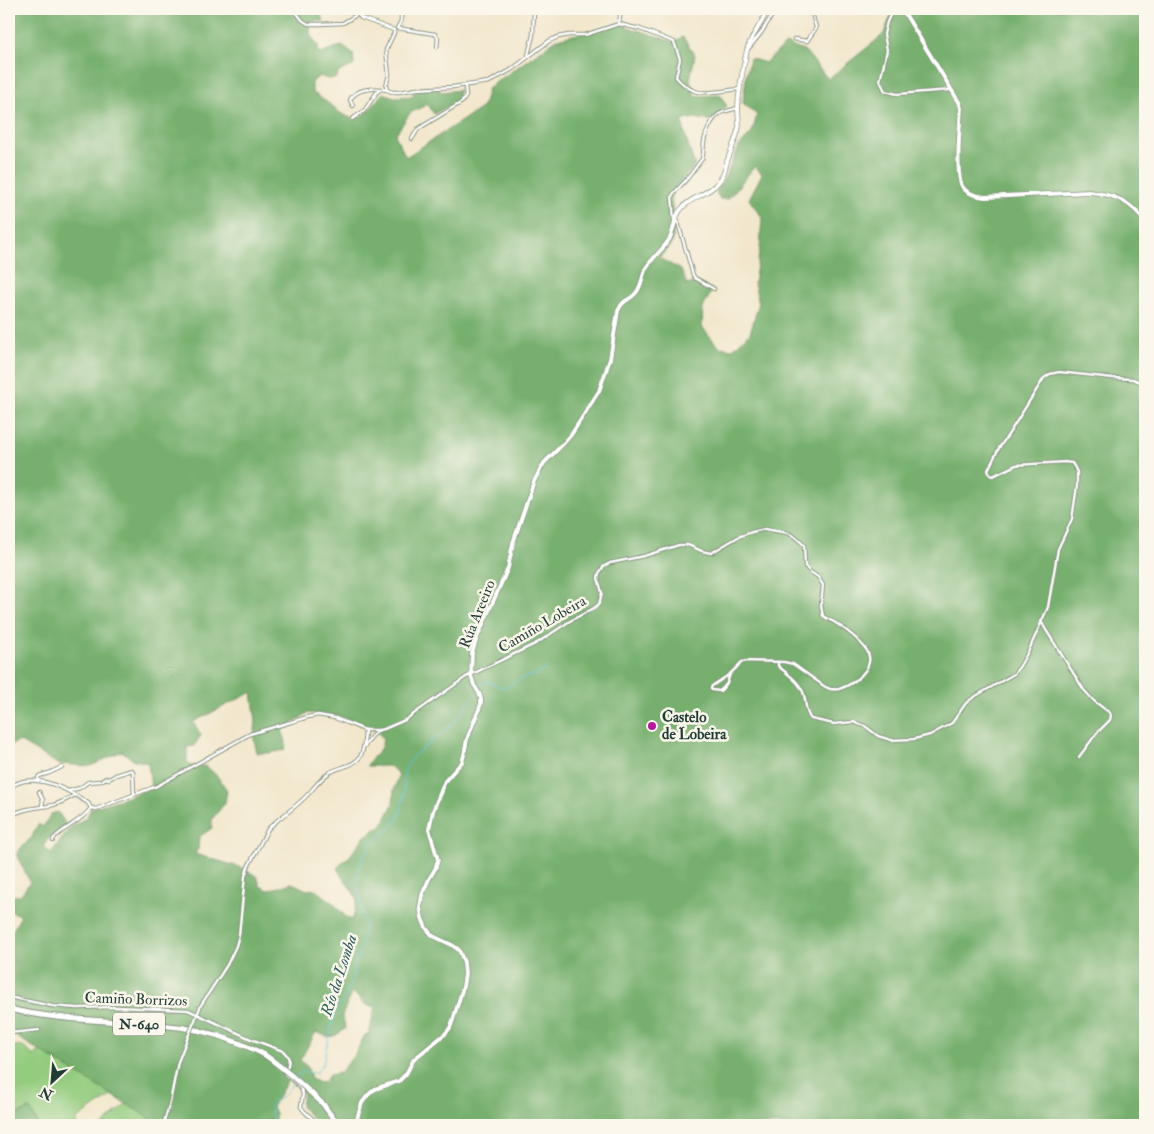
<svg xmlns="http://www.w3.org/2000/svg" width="1154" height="1134" font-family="'IM FELL Double Pica',serif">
  <rect width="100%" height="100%" fill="#fbf7ec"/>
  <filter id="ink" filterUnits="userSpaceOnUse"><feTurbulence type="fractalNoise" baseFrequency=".02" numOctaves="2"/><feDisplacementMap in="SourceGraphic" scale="10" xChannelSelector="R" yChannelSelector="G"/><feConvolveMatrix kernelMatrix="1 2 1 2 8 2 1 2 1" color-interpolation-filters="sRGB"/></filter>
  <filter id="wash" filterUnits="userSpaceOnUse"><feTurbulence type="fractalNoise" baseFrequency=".0096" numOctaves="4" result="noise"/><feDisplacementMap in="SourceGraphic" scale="20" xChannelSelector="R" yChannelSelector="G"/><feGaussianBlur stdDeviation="1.12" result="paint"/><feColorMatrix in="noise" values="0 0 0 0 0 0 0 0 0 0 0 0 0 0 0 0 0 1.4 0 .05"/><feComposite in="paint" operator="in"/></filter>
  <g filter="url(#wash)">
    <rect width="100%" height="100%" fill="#f2e7cc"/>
    <!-- green -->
    <g fill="#94cc7f" stroke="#5a845a">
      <polygon points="49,1042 115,1093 76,1120 78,1125 39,1125 29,1109 16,1115 9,1117 9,1045 23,1047 34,1056"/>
      <polygon points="130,1101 158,1115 149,1125 103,1125"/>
    </g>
    <!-- forest -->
    <g fill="#77b06e" stroke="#4b7651" fill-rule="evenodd">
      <path d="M9,9H294L295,10H318L324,21H310V35L318,46V52L322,54L331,49L342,46L353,54L354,65L339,72L336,78L328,79L319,76L312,82V92L335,108L340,113L355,120L366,113L383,93L394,97L413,96L415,89L438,87L440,92L459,90L457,101L434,114L428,104L410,113L395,135L406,157L483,107L488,88L557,39L619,24L674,42L683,37L695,55L690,79L695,96L720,95L727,106L713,121L694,118L682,121L687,142L695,166L671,192L674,231L672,243L659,258L681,270L687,285L698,282L712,290L703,308L702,327L719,347L733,349L750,333L759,303L754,283L760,248L762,217L749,199L762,174L755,166L728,199H720L716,192L728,171L740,145L752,133L757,115L743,103L746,77L750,58L765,63L786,44L806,52L828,79L883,35L894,9H1145V1125H319L301,1107C304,1088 303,1091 289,1078L272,1107L275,1113V1125H269L270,1118L265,1125H161L9,1032V937L21,916L9,910V896H20L30,882L21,864L17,852L32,837L38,824L43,827L51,814L58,812L66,825L48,839L43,847L51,853L70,828L87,817L91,808L122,799L151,788L148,763L132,759L122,751L91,766L58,764L19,741L9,746ZM252,692L256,721L254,739L257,753H269L285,750L286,742L282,730L308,713L338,716L376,731L383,738C381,756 373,753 367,766H390L399,775L394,790L393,804L383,824L364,837L350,856L337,868L342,876L357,898L353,919H348L332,902L315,889L307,890L292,883L268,890L260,886L257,876L239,867L195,854L198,849L199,837L212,828V819L225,803L227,790L217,776L206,766H191L187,762V747L194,746L201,735L193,722ZM352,992C360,997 364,1009 375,1006L369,1034L365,1035L355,1054L340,1073L329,1075L325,1082L319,1083L311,1079L307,1066L300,1060L316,1032C331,1039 333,1038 346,1028L342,1016Z"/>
      <polygon points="30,1109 38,1125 9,1125 9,1117 16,1115"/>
    </g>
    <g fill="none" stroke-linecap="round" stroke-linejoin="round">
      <!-- stream -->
      <g stroke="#5ac2d7" stroke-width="1">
        <polyline points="480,686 484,682 490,682 499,687 507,687 516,681 537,674 548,668"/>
        <path d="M297,1078L301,1072C306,1071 310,1073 316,1073L323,1064L332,1024L337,1008L346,996L362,945L365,927L357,880L359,865L366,852L373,843L391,828L399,817L404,797L405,770L413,756L444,732L458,718L475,694"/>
        <polyline points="273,1125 273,1116 270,1108 272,1102 283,1096 294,1083"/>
      </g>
    </g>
  </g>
  <g filter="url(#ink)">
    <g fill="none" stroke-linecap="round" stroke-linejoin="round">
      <!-- street casing -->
      <g stroke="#889280" stroke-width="4.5">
        <g id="street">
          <polyline points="294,9 302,20 308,24 319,24 343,23 358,14"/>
          <polyline points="353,9 361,18 394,30 394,33 386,50 389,75 386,86 387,90 392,92 399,92 417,89 453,87 489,82 511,70 549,41 558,37 569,35 585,35 619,24 621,9"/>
          <polyline points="893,9 887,22 884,34 887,50 880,81 885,91 897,94 951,90"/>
          <path d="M619,24L640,29L674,42L680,59L676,77C681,83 687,88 695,91C704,95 729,90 739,89"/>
          <polyline points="397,28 435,34 438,38 437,47"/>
          <polyline points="397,28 401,21 401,15"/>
          <polyline points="794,39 807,41 816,28 811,9"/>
          <polyline points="749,48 761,33 776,9"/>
          <polyline points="528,55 533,35 534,11 537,9"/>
          <path d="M353,106L350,100C356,89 369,88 381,89"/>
          <polyline points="352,119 364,111 377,92 381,89 387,90"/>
          <polyline points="412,139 418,129 462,102 466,96 465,86"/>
          <polyline points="677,219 693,275 695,278 714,289"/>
          <path d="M674,221L672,196L673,194L687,179L702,159C704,153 703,148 704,142C705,135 712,118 719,114C724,111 732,110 738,108"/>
          <polyline points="1041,621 1046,630 1084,690 1094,701 1110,713 1111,716 1110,720 1096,734 1079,757"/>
          <path d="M778,662V666C787,673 799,682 803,692C807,702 804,711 811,719L834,724L853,722L865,726L878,736L891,740L914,739L930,735L952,723L966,703L974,697L1014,674L1020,666L1029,650L1048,607L1058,549L1072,519L1077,486V472L1074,466L1072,463L1065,462L1016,465L993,476L990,475L988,470L999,448L1008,435L1044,378L1050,374L1059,372L1113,378L1133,379L1145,384"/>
          <polyline points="365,746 371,737 379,730"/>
          <polyline points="39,781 38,778 39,776 49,773 62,767"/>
          <path d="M9,787C14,785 19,782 24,781C42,778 60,786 75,795"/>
          <polyline points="68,791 80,788 88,782 101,781 106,778 109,779 116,775 132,770 133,772 134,794"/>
          <polyline points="39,792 43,800 42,806"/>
          <path d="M12,815C11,810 14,806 13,802C12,795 10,792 13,785"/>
          <path d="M9,818C17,808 41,808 53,805C61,803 68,799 75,795L88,803L91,808L96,809L157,786L250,734L308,717L318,715L335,718L365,730H379L384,729L405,720L466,677L537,643L570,621L594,608L599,604L602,593L598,578L599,573L604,566L610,563L644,556L679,545H688L702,551L711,553L738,537L752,532L765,529L788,533L795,537L804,545L805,566L809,571L818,577L823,585L821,606L823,616C829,620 835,622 840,626C848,631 865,645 868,653C875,669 852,685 839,689C833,690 828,689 824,686L793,664L784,662L746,661L742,662L730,674L712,686L711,688L712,690L720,691L723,688L727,683L730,674"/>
          <path d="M53,841V839C64,827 81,822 91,808"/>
          <path d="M9,997L52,1006L77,1008L117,1007L188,1010L251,1039L283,1051L286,1054L289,1059L288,1065L285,1074C290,1079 302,1085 303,1094C303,1097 301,1103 301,1107L304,1111L319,1125"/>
          <path d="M195,1020L201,1005L227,965L236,946L239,935L245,876L248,867L268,829C278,818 291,811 301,801C311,793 318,780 329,773C338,767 353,767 360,757C365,749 364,739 365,730"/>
          <polyline points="9,1033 39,1030"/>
          <polyline points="163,1125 170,1102 178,1062 187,1039"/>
        </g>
      </g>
      <!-- secondary casing -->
      <g stroke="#889280" stroke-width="5.5">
        <g id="secondary">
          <path d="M902,9L959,102L961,108C960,125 955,173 962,186C966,194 977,196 985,197L1089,192C1114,194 1132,202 1145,222"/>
          <path d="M356,1125L358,1115L362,1103L368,1095L375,1089L399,1081L406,1074L414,1059L445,1034L450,1028L453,1020L463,987L465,974L464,962L459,950L452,945L433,936L426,928L422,918L420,907L422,895L429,879L435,869L438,860L429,829L433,811L445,781L462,762L464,755L467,739L481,704V699L479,693L474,685L471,676L472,653L477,638L508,568L513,543L534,481L544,463L564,443L571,435L599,391L610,359L618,311C623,299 629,301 636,293C642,286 642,276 646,268C653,257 664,249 670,238C675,227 674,215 683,207C693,196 713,193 722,177C725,171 726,164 728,159C732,148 737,137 739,126C739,119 738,113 738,107C739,88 743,68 747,50C751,35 763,24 767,9"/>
        </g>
      </g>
      <!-- highway casing -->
      <g stroke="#889280" stroke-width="7">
        <g id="highway">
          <path d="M9,1009C64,1022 122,1020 179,1027C209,1031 238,1041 265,1055"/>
          <polyline points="323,1104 338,1125"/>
        </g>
      </g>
      <!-- street -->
      <use href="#street" stroke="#fff" stroke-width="2.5"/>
      <!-- secondary -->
      <use href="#secondary" stroke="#fff" stroke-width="4"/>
      <!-- highway -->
      <use href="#highway" stroke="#fff" stroke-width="5"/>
      <!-- street-bridge casing -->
      <g stroke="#889280" stroke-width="4.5" stroke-linecap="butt">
        <polyline id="street-bridge" points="187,1039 195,1020"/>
      </g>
      <!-- highway-bridge casing -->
      <g stroke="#889280" stroke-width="7" stroke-linecap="butt">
        <path id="highway-bridge" d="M265,1055C286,1070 304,1086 323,1104"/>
      </g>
      <!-- street-bridge -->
      <use href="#street-bridge" stroke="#fff" stroke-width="2.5"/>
      <!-- highway-bridge -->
      <use href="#highway-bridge" stroke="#fff" stroke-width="5"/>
    </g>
  </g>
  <!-- markers -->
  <circle fill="#b5179e" stroke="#fbf7ec" stroke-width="2" cx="652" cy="726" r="5"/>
  <g text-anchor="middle" stroke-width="5" stroke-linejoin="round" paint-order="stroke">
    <!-- shield labels -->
    <rect fill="#fbf7ec" stroke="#61756b" stroke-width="1" x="113" y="1012.5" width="52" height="23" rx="4"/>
    <g font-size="14" font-weight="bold" fill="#1f3d34">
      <text x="139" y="1029">N-640</text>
    </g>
    <!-- street labels -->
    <g font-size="15" fill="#1f3d34" stroke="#fbf7ec">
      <text transform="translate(477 614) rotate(-68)" y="5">Rúa Areeiro</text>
      <text transform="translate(542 624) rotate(-30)" y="5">Camiño Lobeira</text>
      <text transform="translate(136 999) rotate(2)" y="5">Camiño Borrizos</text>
    </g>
    <!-- poi labels -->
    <g font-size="15" font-weight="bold" fill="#1f3d34" stroke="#fbf7ec" text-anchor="start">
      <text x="662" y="722">Castelo<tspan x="662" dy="17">de Lobeira</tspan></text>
    </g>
    <!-- water labels -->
    <g font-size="16" font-style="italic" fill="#2e5e5d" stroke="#fbf7ec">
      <text transform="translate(338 975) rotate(-72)" y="6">Río da Lomba</text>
    </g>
  </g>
  <!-- margin -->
  <rect width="1154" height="1134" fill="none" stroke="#fbf7ec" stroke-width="30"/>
  <!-- north arrow -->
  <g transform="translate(52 1082) rotate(206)" stroke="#fbf7ec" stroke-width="4" paint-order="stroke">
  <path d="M0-4L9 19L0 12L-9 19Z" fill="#1f3d34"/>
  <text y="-8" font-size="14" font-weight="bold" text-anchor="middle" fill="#1f3d34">N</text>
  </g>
</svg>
